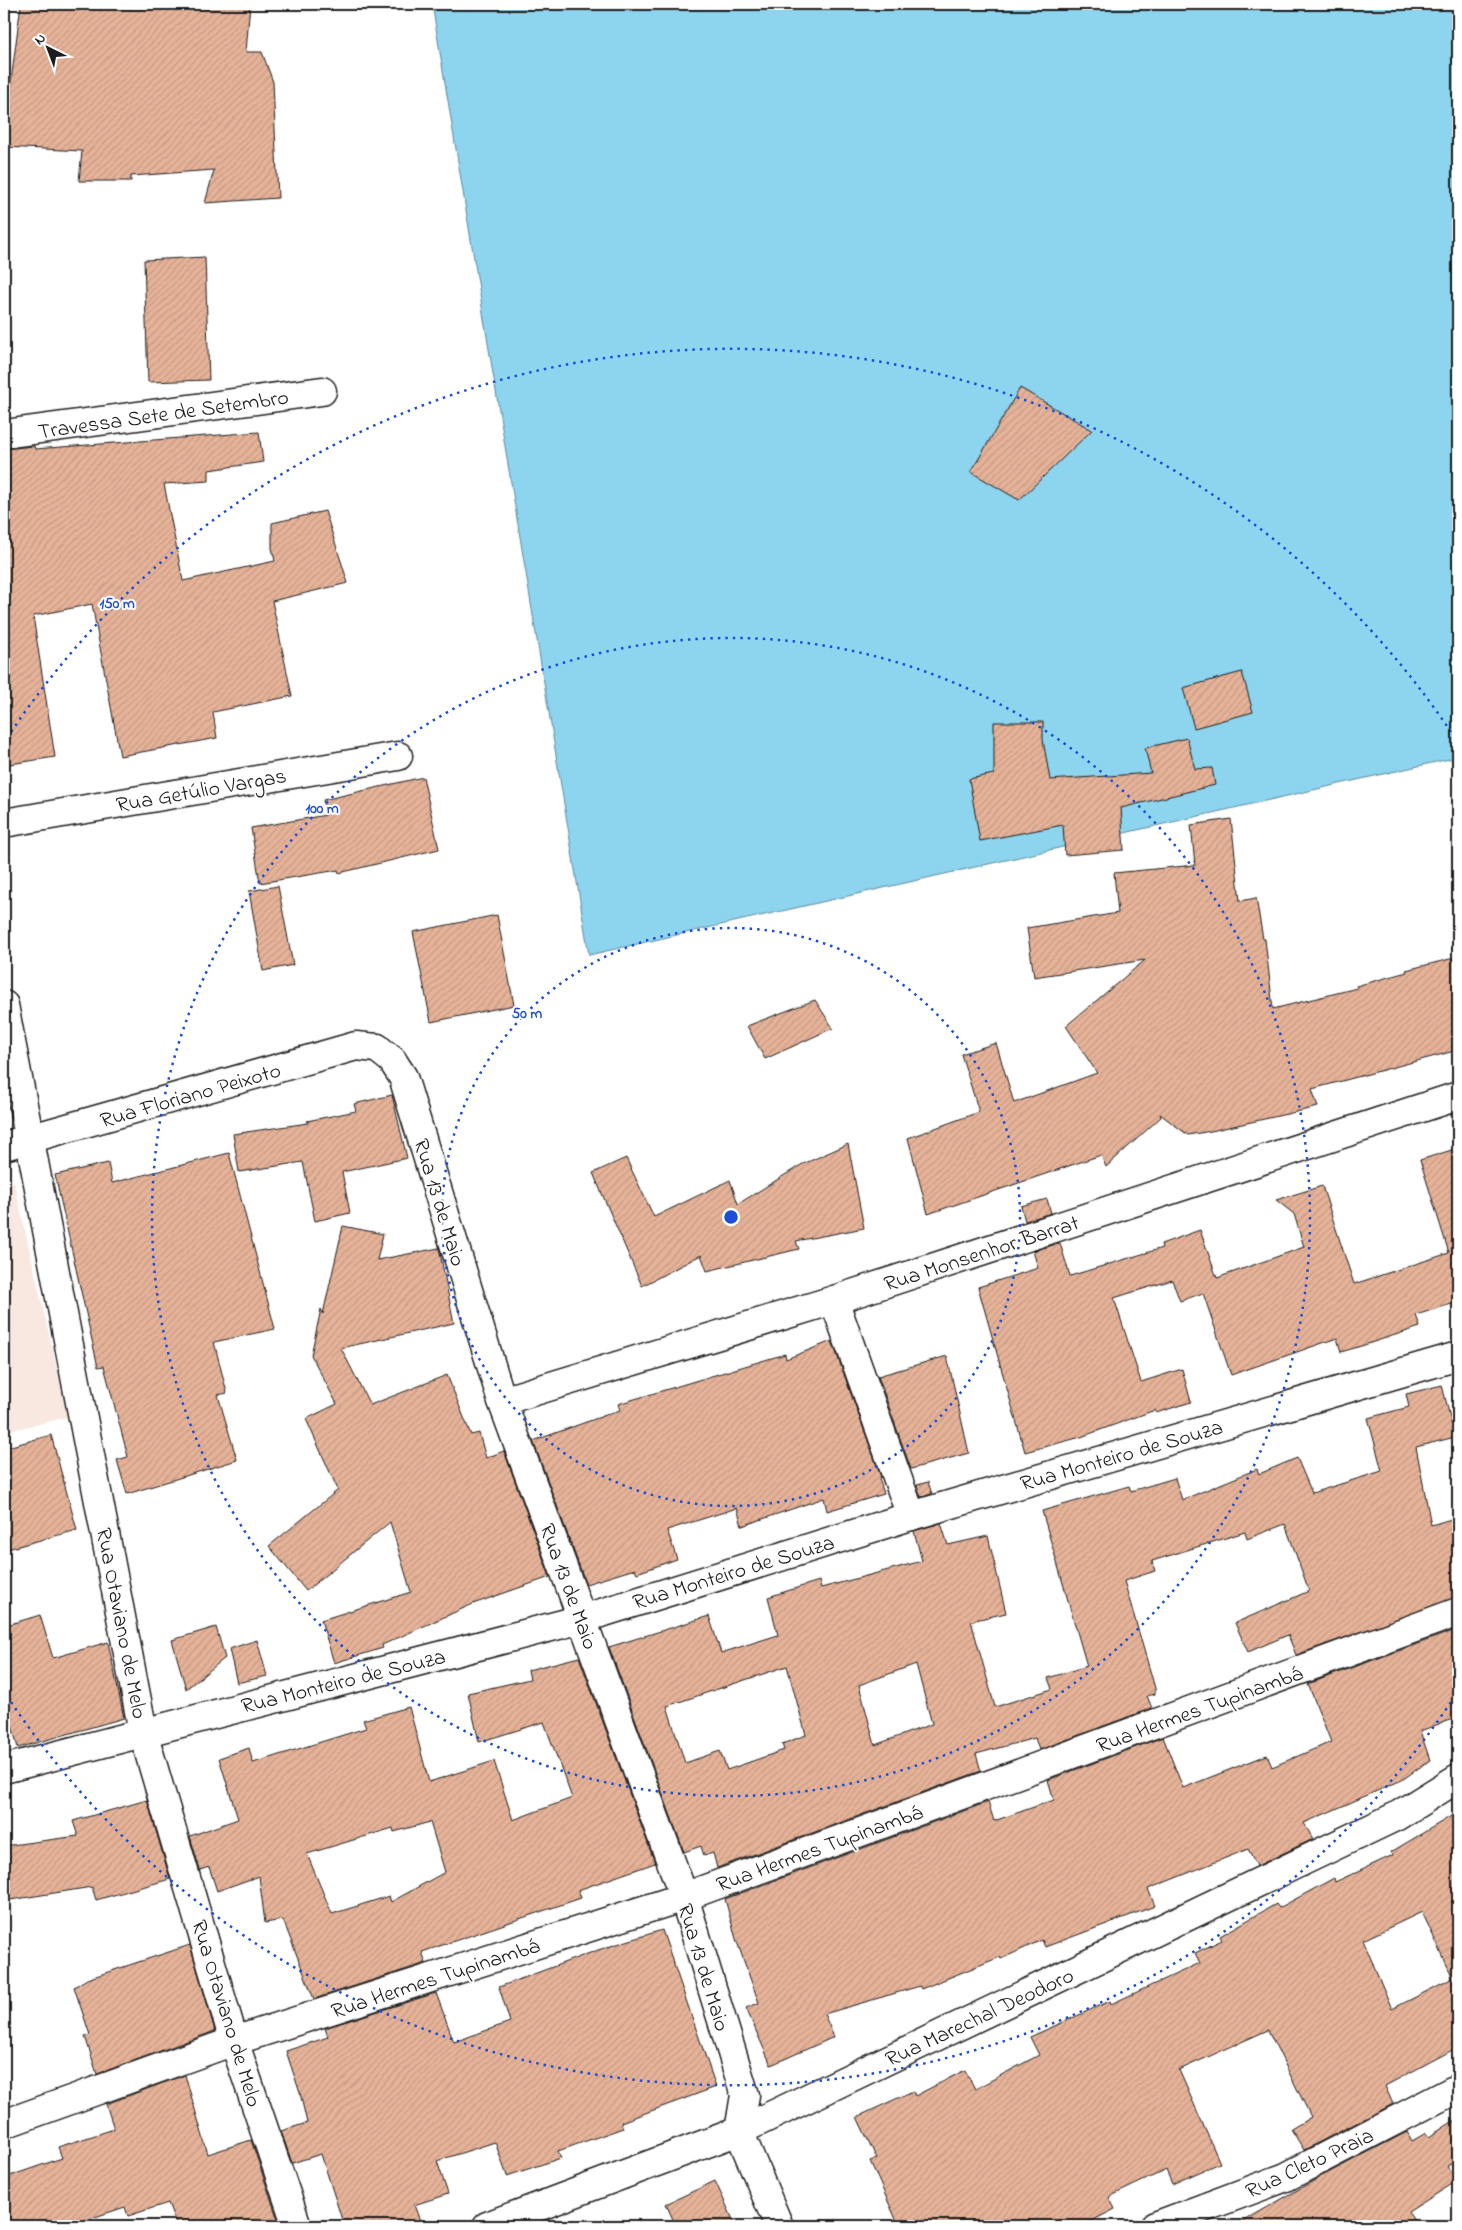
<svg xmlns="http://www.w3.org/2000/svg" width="1462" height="2230" font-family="'Indie Flower',sans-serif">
  <defs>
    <pattern id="building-hatch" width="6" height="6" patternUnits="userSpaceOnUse" patternTransform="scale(1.25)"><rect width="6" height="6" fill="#e6b399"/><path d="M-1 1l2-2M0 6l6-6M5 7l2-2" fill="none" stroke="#c59983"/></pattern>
  </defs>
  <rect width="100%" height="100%" fill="#fff"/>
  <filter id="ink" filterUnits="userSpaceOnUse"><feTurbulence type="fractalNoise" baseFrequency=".02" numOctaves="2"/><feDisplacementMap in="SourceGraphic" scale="10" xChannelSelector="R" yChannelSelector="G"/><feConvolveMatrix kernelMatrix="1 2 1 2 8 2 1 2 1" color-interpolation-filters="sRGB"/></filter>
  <g filter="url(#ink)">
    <!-- built -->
    <polygon fill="#f8e8e0" points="14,1182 68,1417 4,1432 4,1184"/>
    <!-- water -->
    <polygon fill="#8dd4ef" stroke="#608a9b" points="432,4 1458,4 1458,757 589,955"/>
    <!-- building -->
    <g fill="url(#building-hatch)" stroke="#1c1c1c" fill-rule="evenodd">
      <polygon points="21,4 250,4 246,52 262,52 273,82 278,198 205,203 214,170 131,176 131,181 79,181 82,151 5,147 8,89 10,89"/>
      <polygon points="205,257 209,380 148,382 144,260"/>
      <polygon points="1020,388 1092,430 1019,500 971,472"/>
      <polygon points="259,432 263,462 209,470 209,481 164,484 183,581 275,561 272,548 272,523 325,511 348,583 272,601 292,696 213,712 217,738 120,756 92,604 33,616 55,757 4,765 4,449 34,446 35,449"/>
      <polygon points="1242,672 1253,712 1194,728 1183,688"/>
      <polygon points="994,722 1043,722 1043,740 1050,780 1151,773 1145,748 1187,738 1195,769 1212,768 1215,785 1121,808 1124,850 1065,855 1063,825 980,841 969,779 994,774"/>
      <polygon points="423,777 439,849 339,873 338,870 260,883 251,828 326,815 323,800"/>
      <polygon points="1231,819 1240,901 1256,898 1263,939 1265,939 1273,1009 1357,988 1356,986 1407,972 1406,970 1458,957 1458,1050 1312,1089 1318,1107 1211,1131 1188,1135 1160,1114 1161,1117 1106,1167 1101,1155 928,1214 908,1138 979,1112 961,1054 996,1043 1014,1103 1097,1073 1066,1026 1145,960 1034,977 1027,928 1118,913 1114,873 1195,865 1191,825"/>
      <polygon points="278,886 293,965 263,971 249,891"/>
      <polygon points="497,915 514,1005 431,1022 413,932"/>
      <polygon points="815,1000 833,1028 765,1059 747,1026"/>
      <polygon points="392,1095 407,1158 342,1172 350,1213 315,1221 303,1162 239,1172 233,1134 308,1123 307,1121 356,1111 354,1104"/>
      <polygon points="848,1144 864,1228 796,1241 799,1249 707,1271 701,1255 642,1286 593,1173 626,1158 654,1217 730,1180 738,1204 801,1165"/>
      <polygon points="1458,1148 1458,1302 1416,1315 1420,1327 1358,1347 1341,1352 1337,1338 1231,1375 1203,1293 1180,1301 1172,1280 1114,1298 1141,1382 1182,1369 1191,1402 1156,1413 1155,1410 1081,1437 1025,1452 978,1287 1038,1268 1033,1251 1060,1243 1070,1276 1162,1248 1161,1244 1200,1230 1217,1278 1304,1247 1294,1214 1276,1200 1322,1186 1354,1284 1449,1253 1420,1160"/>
      <polygon points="229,1153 275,1329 214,1342 227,1393 218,1395 237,1460 127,1494 117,1460 128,1457 104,1366 98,1367 55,1175 108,1163 112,1183"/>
      <polygon points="1047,1199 1051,1213 1025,1221 1021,1206"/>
      <polygon points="343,1226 383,1234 377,1260 439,1248 454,1323 341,1348 370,1405 447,1375 471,1435 479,1433 486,1458 504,1451 550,1577 473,1604 382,1645 383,1648 334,1663 321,1620 411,1592 390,1522 306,1591 269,1546 338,1490 306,1419 337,1404 311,1355 321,1309 323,1314"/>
      <polygon points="832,1341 881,1477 879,1478 884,1494 827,1511 824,1498 742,1526 737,1508 667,1530 677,1559 637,1573 635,1569 586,1584 533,1441 620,1410 618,1404 785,1354 786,1359"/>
      <polygon points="947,1356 969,1453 911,1469 878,1376"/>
      <path d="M1442,1385L1455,1437L1416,1447L1431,1525L1458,1517V1597L1296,1655L1288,1635L1248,1652L1235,1623L1309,1591L1285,1524L1247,1539L1245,1532L1152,1561L1155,1571L1124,1581L1155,1688V1694L1147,1696L1152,1708L1039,1750L1035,1738L976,1754L981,1771L717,1868L713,1853L704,1856L701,1846L684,1852L609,1647L709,1616L721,1653L778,1635L768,1597L819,1581L821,1588L922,1561L914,1531L941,1523L948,1545L988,1536L1006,1613L971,1621L995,1707L1052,1689L1048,1678L1087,1666L1042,1511L1129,1486L1131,1491L1175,1478L1182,1500L1257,1469L1259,1474L1297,1458L1312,1493L1382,1471L1368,1418L1409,1407L1406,1394ZM916,1664L932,1724L875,1745L859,1685ZM787,1666L806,1735L782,1744L784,1750L727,1770L720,1751L685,1763L667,1706Z"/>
      <polygon points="51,1435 77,1530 4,1550 4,1448"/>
      <polygon points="928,1482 932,1494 921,1497 917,1485"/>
      <polygon points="40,1615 53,1658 108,1642 124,1718 18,1748 4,1696 4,1626"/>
      <polygon points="216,1627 225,1658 186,1689 172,1640"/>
      <polygon points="1458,1629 1458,1717 1420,1731 1430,1760 1402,1780 1304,1823 1313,1839 1257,1866 1248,1849 1148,1889 1155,1906 1045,1947 1042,1940 1001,1959 1000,1957 921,1989 920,1986 824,2014 834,2037 771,2065 746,2008 759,2003 736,1939 725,1899 988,1802 994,1821 1054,1800 1048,1780 1163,1737 1183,1788 1267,1755 1272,1767 1331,1742 1308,1684"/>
      <polygon points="257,1640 267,1676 237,1683 229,1649"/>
      <path d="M579,1657L655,1863L578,1890L581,1898L422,1952L426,1963L314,1999L283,1920L265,1923L259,1876L217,1891L209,1867L200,1870L190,1836L238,1819L219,1758L249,1748L253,1763L366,1728L363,1720L409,1707L429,1782L494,1761L513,1820L572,1798L544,1722L479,1742L468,1693L530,1679L528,1670ZM430,1822L445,1872L391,1902L389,1896L332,1914L307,1854L393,1828L394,1832Z"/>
      <polygon points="147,1800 170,1879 96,1900 92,1887 4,1901 4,1846 78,1836 73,1821"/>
      <path d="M1458,1812V2047L1385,2086L1393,2104L1304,2150L1291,2129L1311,2117L1268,2030L1179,2070L1220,2163L1172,2184L1166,2170L1109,2197L1115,2209L1082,2226H899L870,2161L877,2159L857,2117L913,2091L915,2096L965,2070L975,2089L1039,2055L1030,2037L1110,2001L1111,2004L1200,1963L1195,1953L1222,1940L1220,1936L1276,1904L1279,1908L1334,1878L1335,1882L1393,1855L1391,1852ZM1422,1912L1453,1978L1392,2009L1363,1940Z"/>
      <polygon points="662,1930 716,2087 621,2122 623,2128 558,2151 561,2158 507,2176 495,2142 437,2161 448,2194 414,2205 422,2226 344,2226 321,2154 292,2163 281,2131 307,2123 300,2093 286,2051 328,2037 325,2028 436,1993 454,2042 510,2022 499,1987 598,1950"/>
      <polygon points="190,1945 215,2031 97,2074 85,2036 90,2035 74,1987 87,1979"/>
      <polygon points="185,2075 208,2154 251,2140 280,2226 177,2226 168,2203 128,2216 125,2207 68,2226 4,2226 4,2178 62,2158 58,2147 114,2129 106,2104"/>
      <polygon points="1458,2118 1458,2158 1447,2166 1457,2181 1408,2212 1418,2226 1235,2226 1320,2177 1407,2132 1412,2141 1426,2133 1429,2137"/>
      <polygon points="715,2181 736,2226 676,2226 666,2204"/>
    </g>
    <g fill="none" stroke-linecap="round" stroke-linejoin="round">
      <!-- street casing -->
      <g stroke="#1c1c1c" stroke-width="31">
        <g id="street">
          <polyline points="4,434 322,391"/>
          <polyline points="4,823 398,756"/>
          <polyline points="4,1005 143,1732 234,2041 297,2226"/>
          <polyline points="4,1146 356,1046 377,1048"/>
          <polyline points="834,1300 911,1516"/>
          <polyline points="502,1401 834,1300 1458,1096"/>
          <polyline points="4,2124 234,2041 684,1897 1458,1612"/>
          <polyline points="487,2226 739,2131 1397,1816 1458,1778"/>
          <polyline points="1155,2226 1286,2177 1458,2088"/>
        </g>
      </g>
      <!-- secondary casing -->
      <g stroke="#1c1c1c" stroke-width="31">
        <g id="secondary">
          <polyline points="377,1048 392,1060 403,1077 502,1401 684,1897 745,2095 739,2131 779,2226"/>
          <polyline points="4,1769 582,1619 911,1516 1458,1356"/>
        </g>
      </g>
      <!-- street -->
      <use href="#street" stroke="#fff" stroke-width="28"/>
      <!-- secondary -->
      <use href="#secondary" stroke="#fff" stroke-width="28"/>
    </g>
  </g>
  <!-- distance rings -->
  <g fill="none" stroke="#1d4ed8" stroke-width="2.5" stroke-dasharray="2.5 5">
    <circle cx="731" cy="1217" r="289"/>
    <circle cx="731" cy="1217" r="579"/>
    <path d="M1455 1696A868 868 0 0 1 7 1696M7 738A868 868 0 0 1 1455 738"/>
  </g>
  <g text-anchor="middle" stroke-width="4" stroke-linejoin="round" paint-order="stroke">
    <!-- street labels -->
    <g font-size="22" fill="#1c1c1c" stroke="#fff">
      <text transform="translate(163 413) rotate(-8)" y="8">Travessa Sete de Setembro</text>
      <text transform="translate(201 789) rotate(-10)" y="8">Rua Getúlio Vargas</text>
      <text transform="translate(190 1094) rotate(-16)" y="8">Rua Floriano Peixoto</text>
      <text transform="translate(441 1202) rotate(73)" y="8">Rua 13 de Maio</text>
      <text transform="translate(981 1252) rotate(-18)" y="8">Rua Monsenhor Barrat</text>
      <text transform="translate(1121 1454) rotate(-16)" y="8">Rua Monteiro de Souza</text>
      <text transform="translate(733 1571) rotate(-17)" y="8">Rua Monteiro de Souza</text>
      <text transform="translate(570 1586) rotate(70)" y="8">Rua 13 de Maio</text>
      <text transform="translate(123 1623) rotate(79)" y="8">Rua Otaviano de Melo</text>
      <text transform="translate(343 1680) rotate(-14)" y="8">Rua Monteiro de Souza</text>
      <text transform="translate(1199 1708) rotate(-20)" y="8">Rua Hermes Tupinambá</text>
      <text transform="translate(819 1847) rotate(-20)" y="8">Rua Hermes Tupinambá</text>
      <text transform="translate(705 1967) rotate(73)" y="8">Rua 13 de Maio</text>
      <text transform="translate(435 1977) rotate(-18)" y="8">Rua Hermes Tupinambá</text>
      <text transform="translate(228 2013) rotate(73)" y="8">Rua Otaviano de Melo</text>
      <text transform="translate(979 2016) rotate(-25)" y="8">Rua Marechal Deodoro</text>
      <text transform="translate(1309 2162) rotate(-25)" y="8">Rua Cleto Praia</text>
    </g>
  </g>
  <circle cx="731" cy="1217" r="8" fill="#1d4ed8" stroke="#fff" stroke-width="2.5"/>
  <g font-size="15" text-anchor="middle" font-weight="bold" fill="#1d4ed8" stroke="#fff" stroke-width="4" stroke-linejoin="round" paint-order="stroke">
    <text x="117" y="608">150 m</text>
    <text x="322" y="813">100 m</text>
    <text x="527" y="1018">50 m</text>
  </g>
  <!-- margin -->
  <rect width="1462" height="2230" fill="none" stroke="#fff" stroke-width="20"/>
  <rect x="10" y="10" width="1442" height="2210" fill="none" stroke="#1c1c1c" stroke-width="2" filter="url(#ink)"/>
  <!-- north arrow -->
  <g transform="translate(48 48) rotate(318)" stroke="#ffffff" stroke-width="4" paint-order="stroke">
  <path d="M0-4L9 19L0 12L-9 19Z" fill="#1c1c1c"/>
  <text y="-8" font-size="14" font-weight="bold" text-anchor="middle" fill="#1c1c1c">N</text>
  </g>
</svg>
